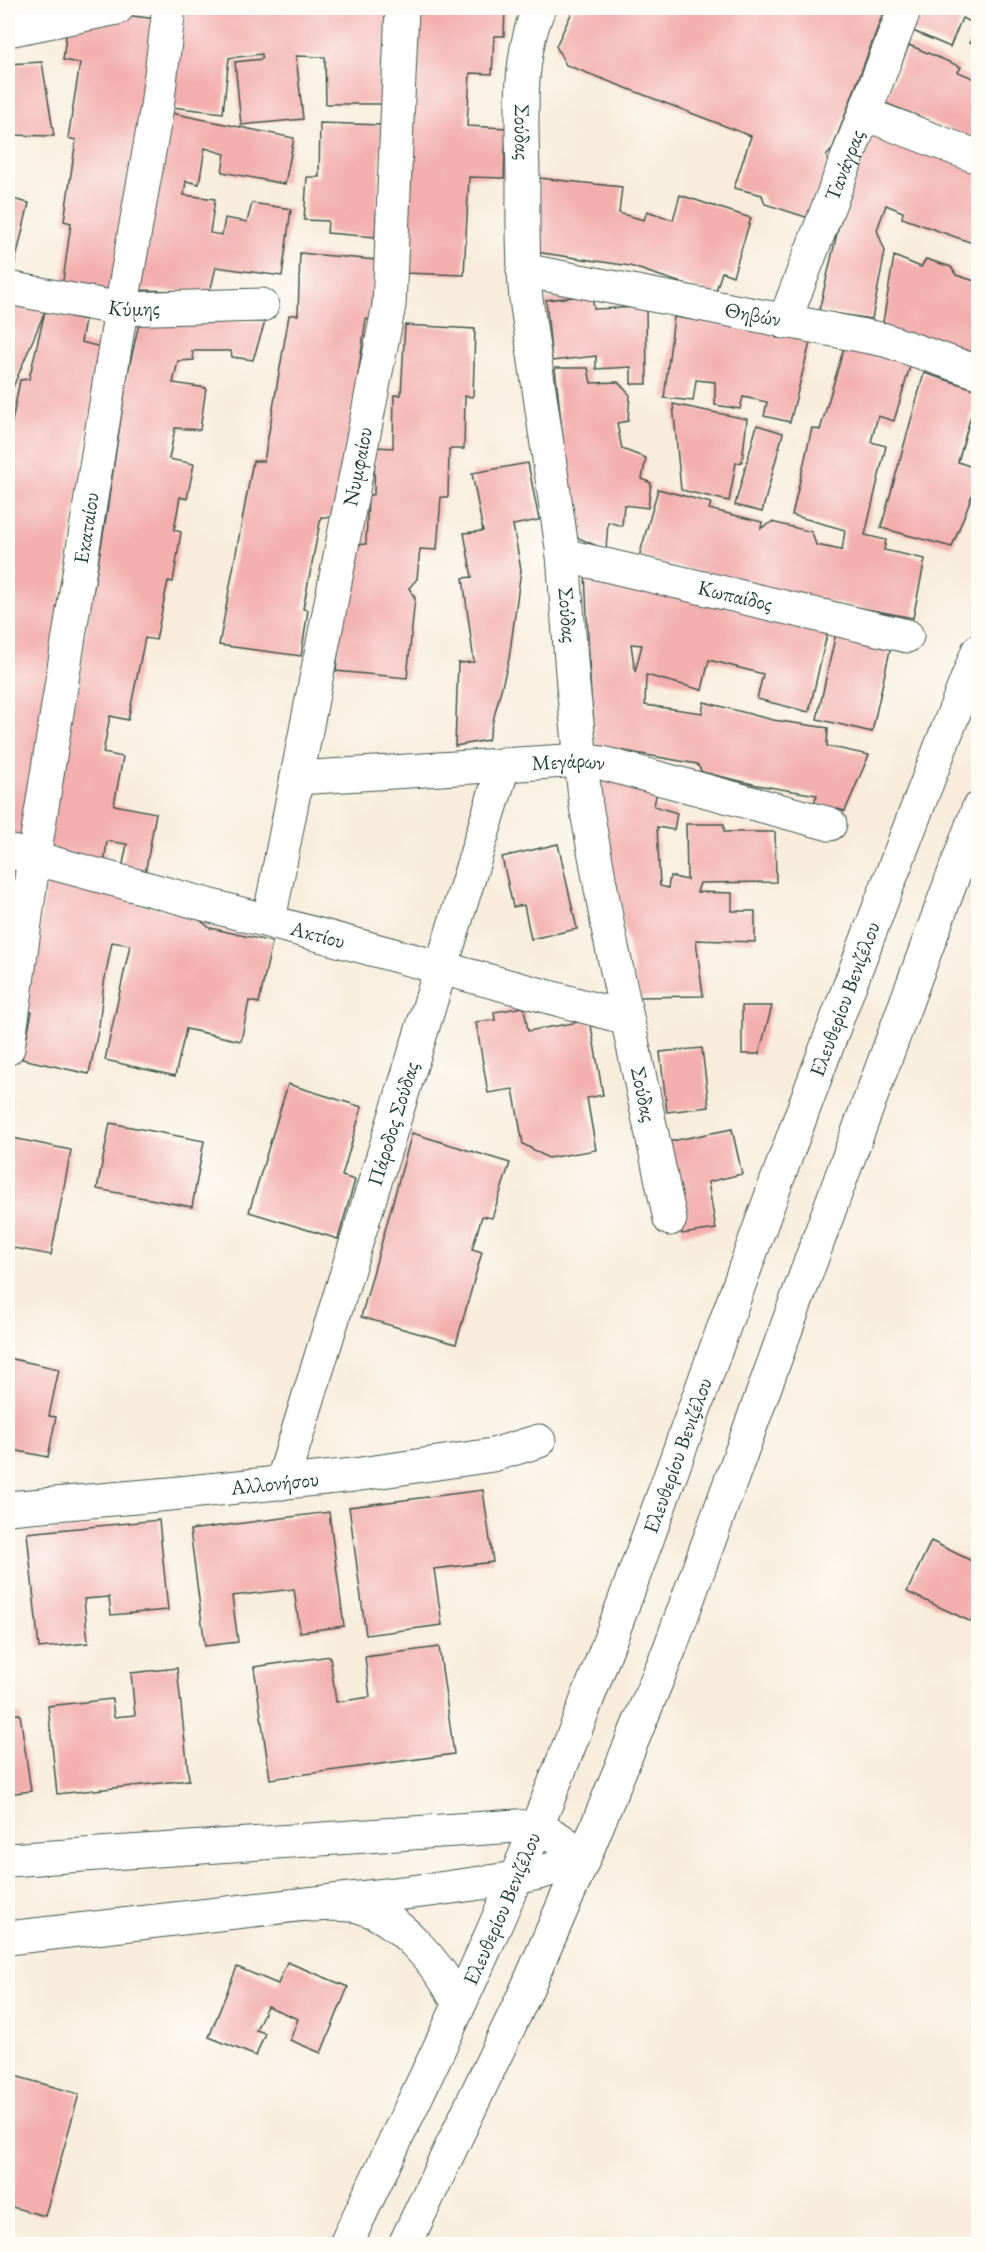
<svg xmlns="http://www.w3.org/2000/svg" width="986" height="2252" font-family="'EB Garamond',serif">
  <rect width="100%" height="100%" fill="#fdfcf7"/>
  <filter id="ink" filterUnits="userSpaceOnUse"><feTurbulence type="fractalNoise" baseFrequency=".0167" numOctaves="2"/><feDisplacementMap in="SourceGraphic" scale="12" xChannelSelector="R" yChannelSelector="G"/><feConvolveMatrix kernelMatrix="1 2 1 2 8 2 1 2 1" color-interpolation-filters="sRGB"/></filter>
  <filter id="wash" filterUnits="userSpaceOnUse"><feTurbulence type="fractalNoise" baseFrequency=".008" numOctaves="4" result="noise"/><feDisplacementMap in="SourceGraphic" scale="24" xChannelSelector="R" yChannelSelector="G"/><feGaussianBlur stdDeviation="1.35" result="paint"/><feColorMatrix in="noise" values="0 0 0 0 0 0 0 0 0 0 0 0 0 0 0 0 0 1.4 0 .05"/><feComposite in="paint" operator="in"/></filter>
  <g filter="url(#wash)">
    <rect width="100%" height="100%" fill="#f8eddc"/>
    <g id="blocks">
      <!-- building -->
      <g fill="#f3afad" fill-rule="evenodd">
        <polygon points="205,8 393,8 392,104 326,104 325,57 296,56 303,119 241,125 235,62 262,59 262,54 229,58 223,113 172,107 184,9"/>
        <polygon points="414,8 505,8 504,36 494,36 492,74 470,73 467,126 506,128 504,178 469,177 464,275 403,273"/>
        <polygon points="574,8 885,8 832,150 826,156 830,167 812,219 765,204 762,195 734,188 751,136 566,65 556,46"/>
        <polygon points="915,8 978,8 978,46 970,42 976,24 962,18 950,47 906,28"/>
        <polygon points="125,15 156,19 114,296 62,288 71,223 64,221 76,140 68,138 80,63 63,60 67,27"/>
        <polygon points="909,45 961,67 958,72 978,80 978,140 885,103"/>
        <polygon points="42,62 54,136 8,135 8,64"/>
        <polygon points="171,113 294,138 285,184 222,172 225,154 205,148 199,184 186,181 184,195 215,199 210,233 222,235 225,218 247,222 252,203 291,209 282,276 216,267 210,292 138,290 154,176 161,177"/>
        <polygon points="320,123 382,125 375,237 327,233 328,221 304,220 307,177 319,177"/>
        <polygon points="875,130 978,172 978,245 902,218 903,212 886,205 877,230 885,251 872,319 819,311 841,216"/>
        <polygon points="539,178 622,187 619,213 644,220 647,211 673,220 680,195 751,218 733,276 722,272 715,294 630,266 536,252"/>
        <polygon points="8,198 29,203 11,280 8,279"/>
        <polygon points="300,253 376,260 371,320 366,319 351,425 331,517 321,517 303,609 308,610 301,656 219,645 253,461 264,461 289,315 298,315"/>
        <polygon points="894,256 921,267 926,259 951,267 956,275 978,282 978,358 882,328"/>
        <polygon points="592,295 594,309 646,307 647,384 631,384 631,367 596,369 596,356 552,361 546,300"/>
        <polygon points="8,303 45,311 11,392 8,392"/>
        <polygon points="45,311 85,320 81,342 101,347 21,842 8,839 8,442 20,380 29,379"/>
        <polygon points="674,317 773,332 776,338 784,338 787,331 812,335 790,422 764,416 767,402 743,397 740,409 715,405 715,382 696,380 693,401 664,398"/>
        <polygon points="140,319 265,322 253,360 232,357 231,351 192,351 194,360 178,361 173,383 206,388 200,430 175,428 169,459 194,464 187,499 180,497 174,530 181,532 173,582 168,581 156,640 145,638 128,720 110,716 103,753 123,757 114,805 156,813 145,874 122,869 127,844 107,841 104,864 47,854 106,518 127,377"/>
        <polygon points="405,325 475,329 473,397 465,396 464,449 449,449 448,497 441,497 437,550 420,549 417,579 409,588 415,598 407,678 336,671 346,582 353,545 366,544 368,496 374,494 375,447 393,448 394,395 401,395"/>
        <polygon points="845,344 911,363 894,421 878,416 871,442 886,446 865,535 886,540 884,550 925,559 913,618 804,597 639,557 658,489 711,503 709,509 762,522 761,528 772,522 812,532 816,545 842,550 845,530 792,515 812,428 820,430"/>
        <polygon points="555,368 588,368 591,383 618,382 630,395 628,421 617,423 622,449 646,458 642,479 651,483 648,508 624,505 622,526 608,522 606,550 574,536"/>
        <polygon points="924,373 978,390 958,462 978,469 978,480 952,547 881,528"/>
        <polygon points="673,404 747,419 742,462 736,463 729,501 681,490"/>
        <polygon points="757,425 783,433 762,512 735,505"/>
        <polygon points="528,463 539,520 513,525 521,570 509,659 488,740 455,746 458,663 474,662 463,578 472,577 464,533 483,531 472,473"/>
        <path d="M585,574L828,630L809,712L757,699L763,674L709,660L702,690L646,675L645,705L702,713L704,702L773,720L828,728L827,746L869,755L845,811L814,803L817,795L757,785L702,772L697,764L596,746L591,697ZM631,644L642,645L635,672Z"/>
        <polygon points="837,628 892,641 872,732 817,719"/>
        <polygon points="595,776 658,786 654,806 677,813 674,830 657,827 660,886 668,888 670,876 687,880 686,824 724,824 724,832 775,832 776,882 700,883 697,892 732,893 732,911 755,911 755,942 696,940 703,996 639,997 601,818"/>
        <polygon points="558,844 577,929 531,939 524,905 513,907 502,857"/>
        <polygon points="8,859 27,863 8,960"/>
        <polygon points="48,876 139,898 139,904 196,917 210,928 272,942 259,1003 249,1001 241,1041 186,1029 175,1076 105,1060 130,945 112,942 104,983 99,1026 89,1074 22,1059 32,1012 26,1011"/>
        <polygon points="742,1006 772,1006 759,1054 742,1054"/>
        <polygon points="524,1007 528,1031 590,1020 603,1095 587,1098 596,1150 548,1158 523,1144 513,1089 488,1093 476,1022 495,1020 494,1012"/>
        <polygon points="702,1048 709,1107 667,1112 660,1052"/>
        <polygon points="288,1084 362,1107 342,1176 355,1180 338,1239 249,1212"/>
        <polygon points="110,1123 204,1141 192,1207 97,1189"/>
        <polygon points="732,1129 742,1174 708,1182 716,1229 682,1234 667,1142"/>
        <polygon points="412,1133 510,1163 492,1218 482,1216 472,1249 482,1252 456,1344 361,1317"/>
        <polygon points="8,1137 71,1150 51,1255 8,1247"/>
        <polygon points="8,1358 59,1369 49,1416 56,1417 48,1457 8,1449"/>
        <polygon points="483,1490 493,1562 434,1569 442,1625 366,1635 349,1507"/>
        <polygon points="329,1512 344,1626 300,1632 294,1589 232,1596 238,1642 205,1646 190,1530"/>
        <polygon points="159,1520 168,1610 111,1615 109,1597 84,1599 88,1643 39,1648 27,1533"/>
        <polygon points="931,1541 978,1564 978,1625 907,1592"/>
        <polygon points="439,1647 454,1754 270,1779 254,1667 330,1656 336,1702 370,1697 365,1657"/>
        <polygon points="177,1668 189,1780 57,1794 48,1706 112,1699 114,1717 135,1715 131,1673"/>
        <polygon points="20,1714 31,1791 8,1794 8,1715"/>
        <polygon points="287,1962 348,1987 321,2053 290,2040 298,2019 267,2006 256,2030 265,2033 256,2056 209,2037 237,1967 278,1984"/>
        <polygon points="8,2074 79,2094 45,2216 8,2206"/>
      </g>
    </g>
  </g>
  <g filter="url(#ink)">
    <use href="#blocks" fill-opacity="0" stroke="#40574d" stroke-width="1.5"/>
    <g fill="none" stroke-linecap="round" stroke-linejoin="round">
      <!-- minor casing -->
      <g stroke="#40574d" stroke-width="35">
        <g id="minor">
          <path id="s1" d="M539,8C517,58 522,121 523,175C523,217 522,258 526,299L563,555L573,686L586,806L609,933L670,1219"/>
          <polyline points="8,30 117,8"/>
          <polyline points="865,114 978,157"/>
          <path id="s2" d="M523,270L885,340L978,372"/>
          <path id="s3" d="M8,288L121,309L262,305"/>
          <path id="s4" d="M784,322L905,8"/>
          <path id="s5" d="M563,555L907,636"/>
          <path id="s6" d="M297,778L582,760L602,763L830,824"/>
          <path id="s7" d="M8,851L627,1018"/>
          <path id="s8" d="M269,920L389,305L402,8"/>
          <path id="s9" d="M8,1048L34,857L121,309L157,107L169,8"/>
          <path id="s10" d="M282,1483L504,764"/>
          <path id="s11" d="M8,1508L170,1494L354,1475L493,1455L539,1441"/>
          <path d="M8,1860L517,1826C550,1830 559,1837 584,1858L543,1872L516,1878L438,1889L8,1938"/>
        </g>
      </g>
      <!-- major casing -->
      <g stroke="#40574d" stroke-width="35">
        <g id="major">
          <path d="M311,1905C327,1904 342,1903 358,1906C400,1917 439,1966 459,2003"/>
          <path id="s12" d="M346,2244C403,2123 464,2001 516,1877C613,1646 693,1409 779,1175C844,999 910,825 978,651"/>
          <polyline points="405,2244 525,1993 584,1858 670,1648 838,1186 978,809"/>
        </g>
      </g>
      <!-- minor -->
      <use href="#minor" stroke="#fff" stroke-width="33"/>
      <!-- major -->
      <use href="#major" stroke="#fff" stroke-width="33"/>
    </g>
  </g>
  <g text-anchor="middle" stroke-width="5" stroke-linejoin="round" paint-order="stroke">
    <!-- street labels -->
    <g font-size="21" fill="#1f3d34" stroke="#fdfcf7">
      <text dy="7" stroke="none"><textPath href="#s1" startOffset="126">Σούδας</textPath></text>
      <text dy="7" stroke="none"><textPath href="#s4" startOffset="168">Τανάγρας</textPath></text>
      <text dy="7" stroke="none"><textPath href="#s3" startOffset="128">Κύμης</textPath></text>
      <text dy="7" stroke="none"><textPath href="#s2" startOffset="234">Θηβών</textPath></text>
      <text dy="7" stroke="none"><textPath href="#s8" startOffset="462">Νυμφαίου</textPath></text>
      <text dy="7" stroke="none"><textPath href="#s9" startOffset="526">Εκαταίου</textPath></text>
      <text dy="7" stroke="none"><textPath href="#s5" startOffset="177">Κωπαίδος</textPath></text>
      <text dy="7" stroke="none"><textPath href="#s1" startOffset="612">Σούδας</textPath></text>
      <text dy="7" stroke="none"><textPath href="#s6" startOffset="272">Μεγάρων</textPath></text>
      <text dy="7" stroke="none"><textPath href="#s7" startOffset="321">Ακτίου</textPath></text>
      <text dy="7" stroke="none"><textPath href="#s12" startOffset="1342">Ελευθερίου Βενιζέλου</textPath></text>
      <text dy="7" stroke="none"><textPath href="#s1" startOffset="1098">Σούδας</textPath></text>
      <text dy="7" stroke="none"><textPath href="#s10" startOffset="376">Πάροδος Σούδας</textPath></text>
      <text dy="7" stroke="none"><textPath href="#s12" startOffset="856">Ελευθερίου Βενιζέλου</textPath></text>
      <text dy="7" stroke="none"><textPath href="#s11" startOffset="268">Αλλονήσου</textPath></text>
      <text dy="7" stroke="none"><textPath href="#s12" startOffset="370">Ελευθερίου Βενιζέλου</textPath></text>
    </g>
  </g>
  <!-- margin -->
  <rect width="986" height="2252" fill="none" stroke="#fdfcf7" stroke-width="30"/>
</svg>
